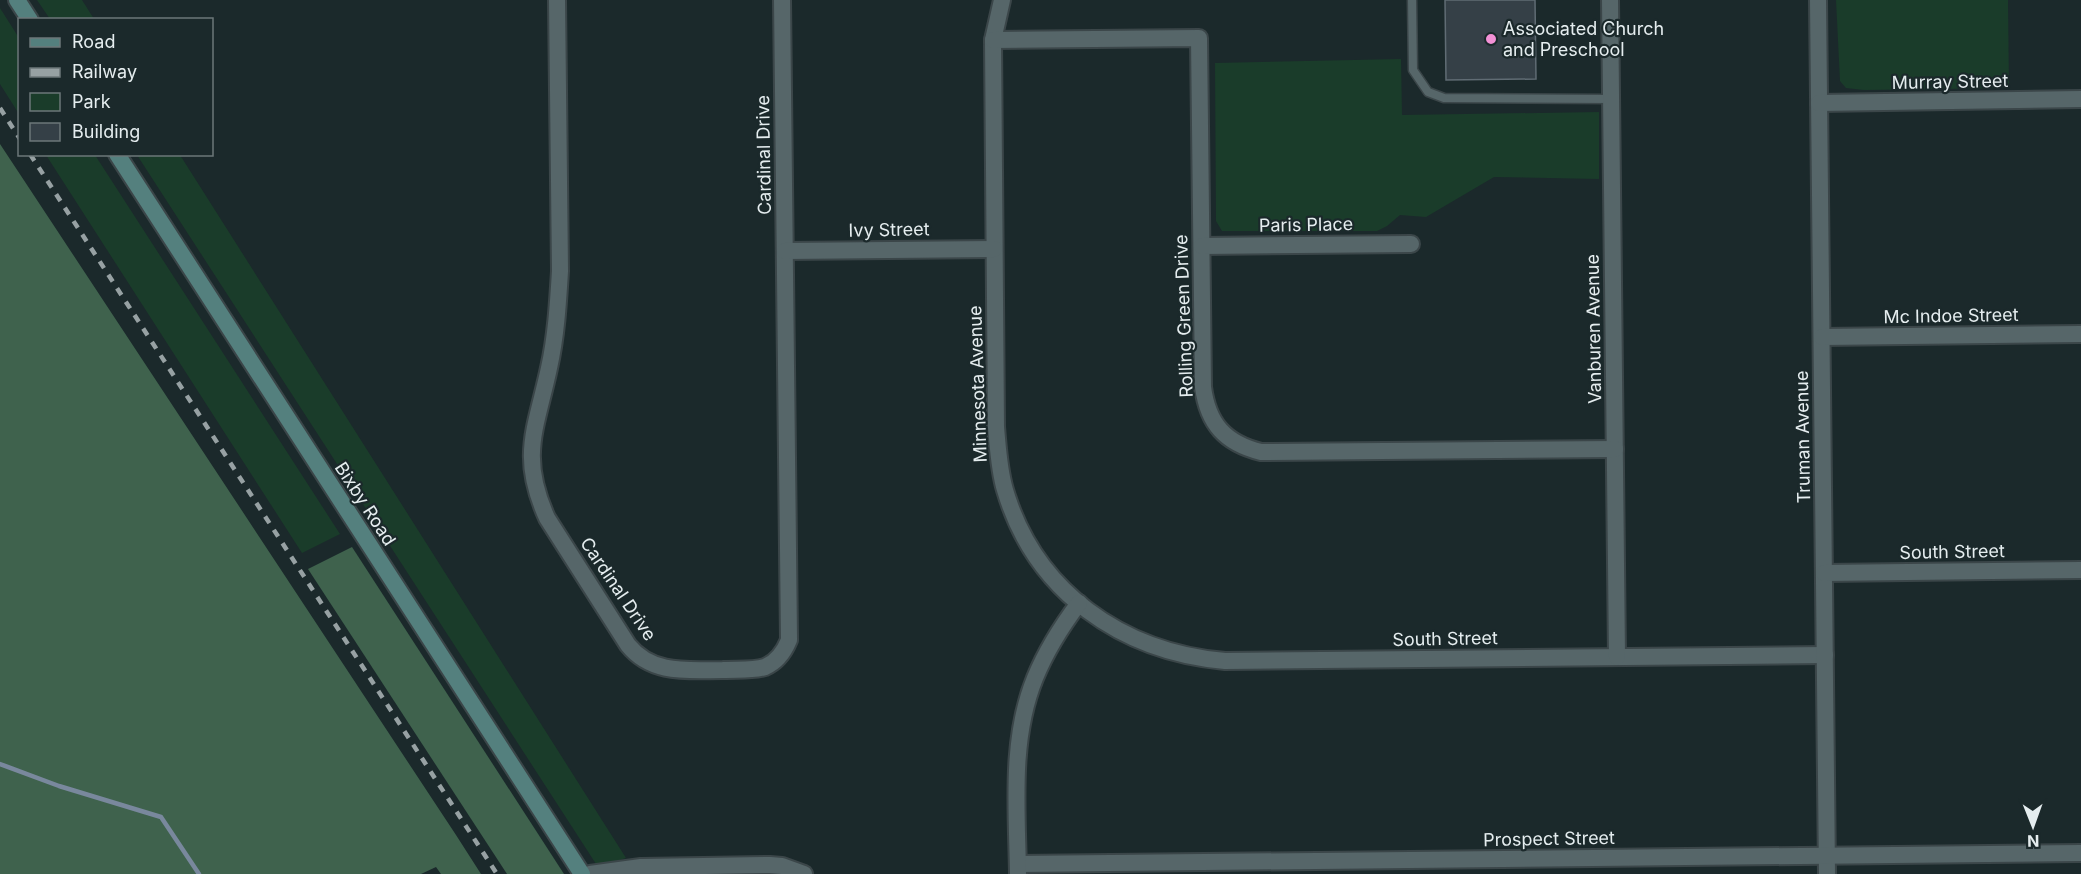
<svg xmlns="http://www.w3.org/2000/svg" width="2081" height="874" font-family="Inter,sans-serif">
  <rect width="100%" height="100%" fill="#1b292b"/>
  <!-- green -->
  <g fill="#1a3c2a">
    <polygon points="37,0 82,0 94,19 50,19"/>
    <polygon points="1836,0 2008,0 2009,88 1864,90 1846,88 1840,81"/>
    <polygon points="0,8 19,38 19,114 0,84"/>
    <polygon points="1401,59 1402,115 1599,112 1599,179 1494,177 1426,217 1400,215 1387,226 1377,231 1222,231 1216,221 1215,63"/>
    <polygon points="46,155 95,155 340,534 302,553"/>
    <polygon points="137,155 180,155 626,858 598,867"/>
  </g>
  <!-- forest -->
  <g fill="#3f624d">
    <polygon points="0,144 456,835 481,874 441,874 436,867 421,874 0,874"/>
    <polygon points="352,547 564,874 507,874 308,569"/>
  </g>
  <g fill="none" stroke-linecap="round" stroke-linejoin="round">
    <!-- stream -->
    <polyline stroke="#79889d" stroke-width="4.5" points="0,764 59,786 161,817 199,874"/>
  </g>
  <!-- building -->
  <polygon fill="#354047" stroke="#606c74" stroke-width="1.5" points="1445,0 1535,0 1536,79 1446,80"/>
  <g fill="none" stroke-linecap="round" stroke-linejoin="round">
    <!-- service casing -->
    <g stroke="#3b4649" stroke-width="11">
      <polyline id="service" points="1412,0 1413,70 1428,92 1444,98 1611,99"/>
    </g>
    <!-- minor casing -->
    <g stroke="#3b4649" stroke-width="20">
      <g id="minor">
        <path d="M557,0L560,271C558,304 556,337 549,368C536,429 519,456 547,518L628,645C652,675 688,670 723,670C736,669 752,671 765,667C777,662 784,652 789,640L782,0"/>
        <path d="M1002,0L993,40L996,427C998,449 999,470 1005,490C1035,592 1122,652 1225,661L1825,655"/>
        <polyline points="1610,0 1617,657"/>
        <polyline points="1818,0 1827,874"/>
        <path d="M993,40L1199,38L1203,387C1208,424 1225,443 1261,452L1615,449"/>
        <polyline points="1819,103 2081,99"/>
        <polyline points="1202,246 1411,244"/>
        <polyline points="785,251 994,249"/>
        <polyline points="1822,337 2081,334"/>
        <polyline points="1824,573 2081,570"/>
        <polyline points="1018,864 2081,853"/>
        <path d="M1018,873C1017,809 1010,739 1035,678C1046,651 1061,627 1079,603"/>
        <polyline points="590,874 641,867 770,865 782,866 804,874"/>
      </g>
    </g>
    <!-- secondary casing -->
    <g stroke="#3b4649" stroke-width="20">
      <g id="secondary">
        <polyline points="17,0 30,20"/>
        <polyline points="117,154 582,874"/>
      </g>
    </g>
    <!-- service -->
    <use href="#service" stroke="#566669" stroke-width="8"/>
    <!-- minor -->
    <use href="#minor" stroke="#566669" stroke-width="16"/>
    <!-- secondary -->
    <use href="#secondary" stroke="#54807e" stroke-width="16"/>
    <!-- rail -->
    <g stroke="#97a1a3" stroke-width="4.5" stroke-dasharray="8 8" stroke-linecap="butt">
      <polyline points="0,108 20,139"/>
      <polyline points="30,154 497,874"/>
    </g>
  </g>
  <!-- markers -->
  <circle fill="#f391d6" stroke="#1b292b" stroke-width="2" cx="1491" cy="39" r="6"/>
  <g text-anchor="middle" stroke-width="4.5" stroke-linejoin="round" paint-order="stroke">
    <!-- poi labels -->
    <g font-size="18" fill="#e5edef" stroke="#1b292b" text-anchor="start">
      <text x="1503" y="35">Associated Church<tspan x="1503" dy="21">and Preschool</tspan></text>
    </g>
    <!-- street labels -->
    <g font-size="18" fill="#e5edef" stroke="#1b292b">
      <text transform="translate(1950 82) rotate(-1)" y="6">Murray Street</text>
      <text transform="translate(764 155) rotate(-91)" y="6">Cardinal Drive</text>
      <text transform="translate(1306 225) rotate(-1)" y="6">Paris Place</text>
      <text transform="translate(889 230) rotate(-1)" y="6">Ivy Street</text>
      <text transform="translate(1184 316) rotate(-92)" y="6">Rolling Green Drive</text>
      <text transform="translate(1951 316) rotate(-1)" y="6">Mc Indoe Street</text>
      <text transform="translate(1594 329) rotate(-91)" y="6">Vanburen Avenue</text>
      <text transform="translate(978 384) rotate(-92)" y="6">Minnesota Avenue</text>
      <text transform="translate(1803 437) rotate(-91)" y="6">Truman Avenue</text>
      <text transform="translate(365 504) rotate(57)" y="6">Bixby Road</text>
      <text transform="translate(1952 552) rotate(-1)" y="6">South Street</text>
      <text transform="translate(618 589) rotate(56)" y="6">Cardinal Drive</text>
      <text transform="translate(1445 639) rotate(-1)" y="6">South Street</text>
      <text transform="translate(1549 839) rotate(-1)" y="6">Prospect Street</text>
    </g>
  </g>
  <!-- legend -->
  <rect x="18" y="18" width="195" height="138" fill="#1b292b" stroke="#6c7779" stroke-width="1.5"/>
  <rect x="30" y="38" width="30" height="9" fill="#54807e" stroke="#6c7779" stroke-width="1.5"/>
  <text x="72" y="48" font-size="18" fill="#e5edef">Road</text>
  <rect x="30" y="68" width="30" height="9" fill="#97a1a3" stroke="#6c7779" stroke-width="1.5"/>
  <text x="72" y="78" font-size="18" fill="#e5edef">Railway</text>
  <rect x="30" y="93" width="30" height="18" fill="#1a3c2a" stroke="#6c7779" stroke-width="1.5"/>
  <text x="72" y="108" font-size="18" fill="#e5edef">Park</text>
  <rect x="30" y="123" width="30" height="18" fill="#354047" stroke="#6c7779" stroke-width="1.5"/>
  <text x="72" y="138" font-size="18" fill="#e5edef">Building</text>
  <!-- north arrow -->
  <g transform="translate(2033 826) rotate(179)" stroke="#1b292b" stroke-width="4.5" paint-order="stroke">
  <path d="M0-4.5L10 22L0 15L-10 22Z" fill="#e5edef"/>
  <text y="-9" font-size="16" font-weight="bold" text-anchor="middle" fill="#e5edef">N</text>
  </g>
</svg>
